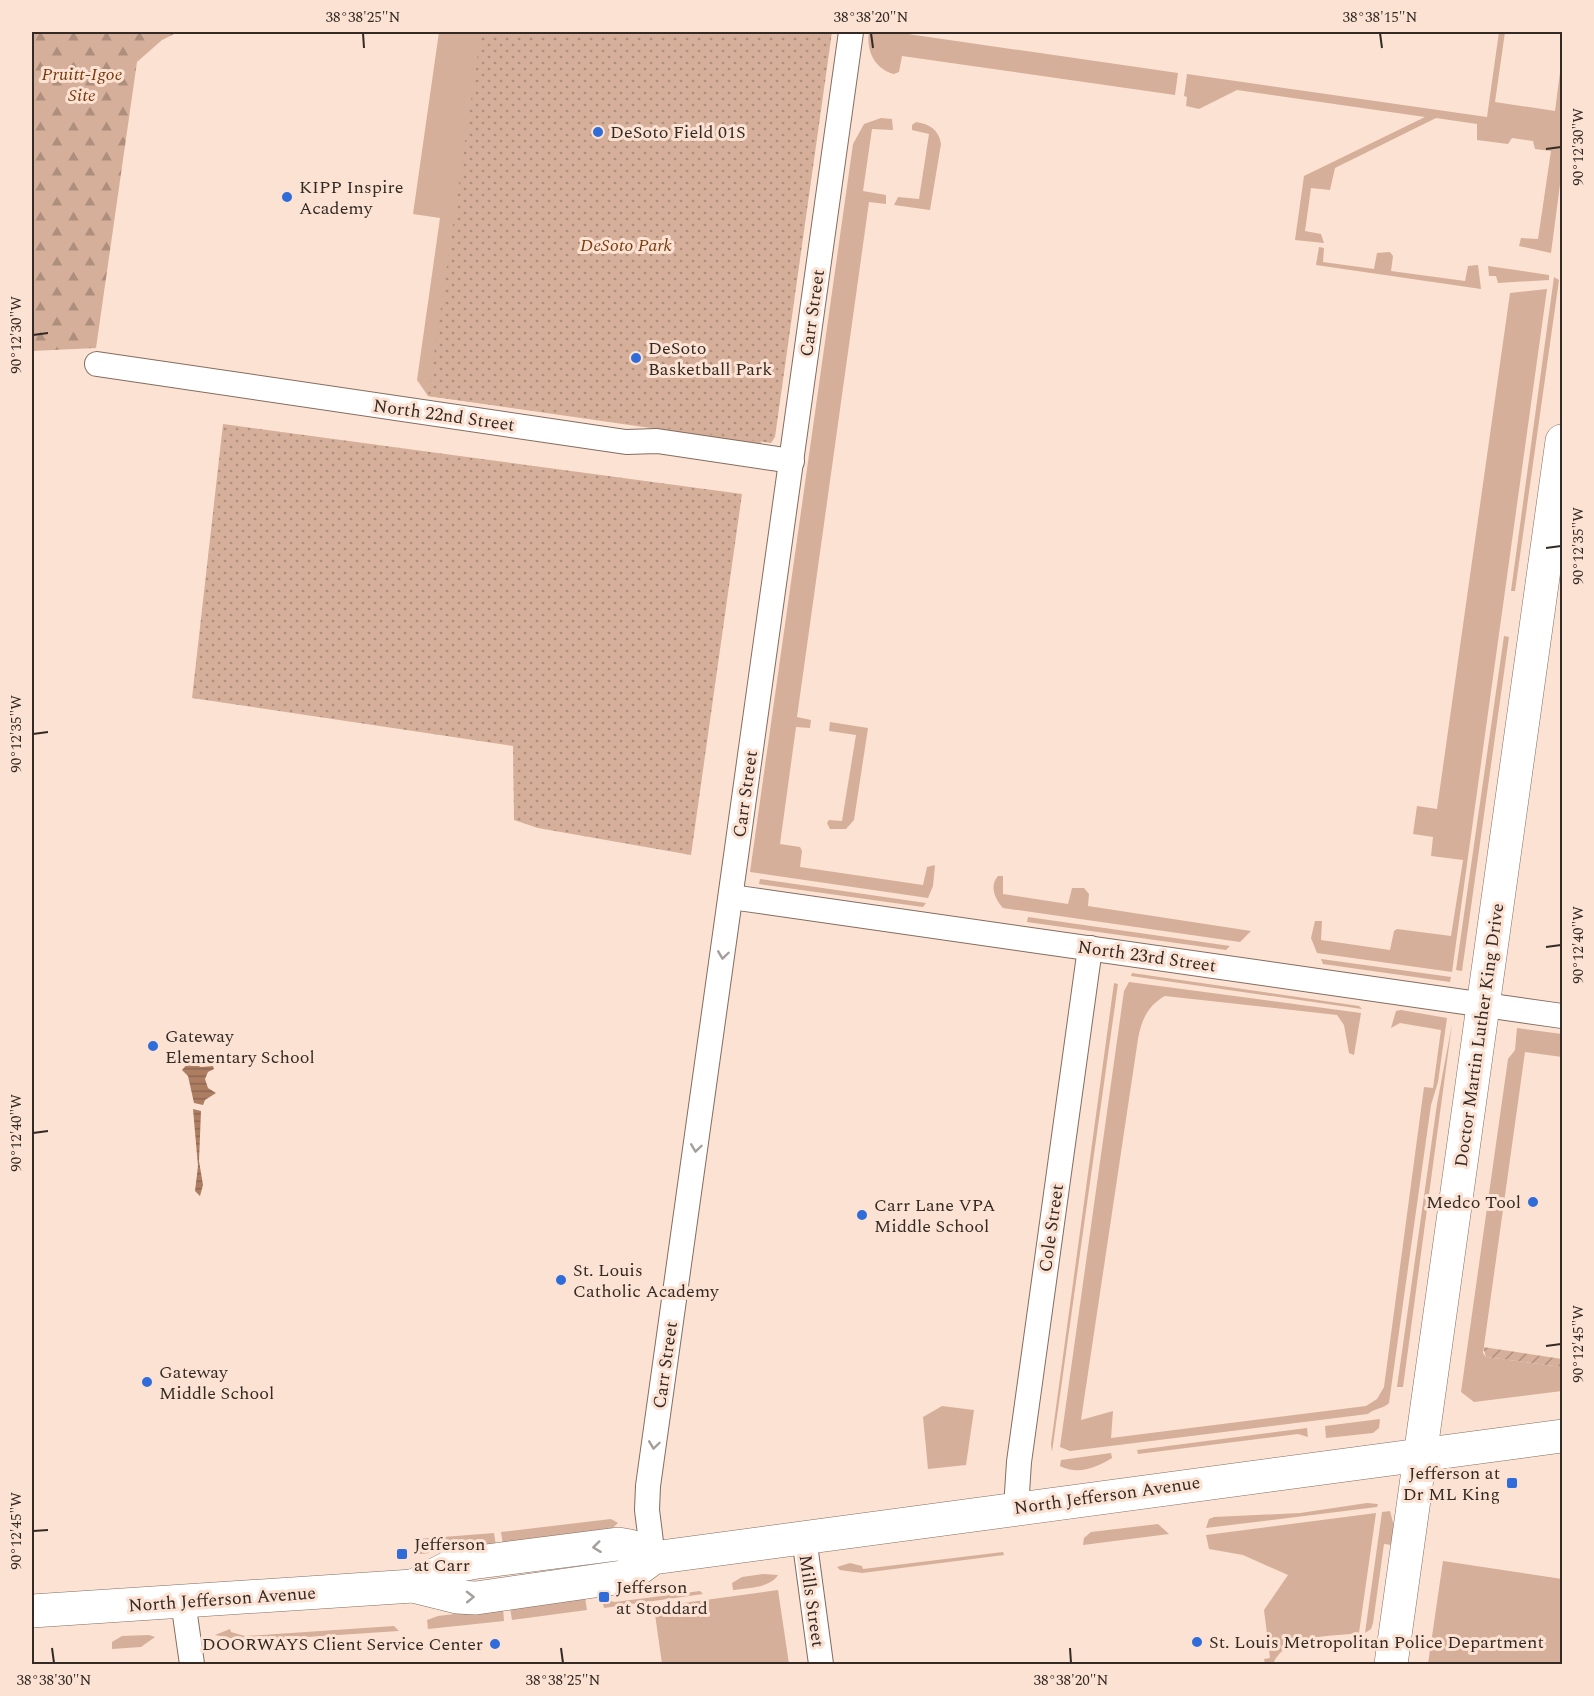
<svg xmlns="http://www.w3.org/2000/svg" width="1594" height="1696" font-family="Spectral,serif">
  <defs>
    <pattern id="forest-firs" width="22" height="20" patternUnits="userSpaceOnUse" patternTransform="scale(1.5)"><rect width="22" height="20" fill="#d5af99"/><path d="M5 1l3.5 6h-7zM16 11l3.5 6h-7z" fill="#ae8f7d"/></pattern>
    <pattern id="park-dots" width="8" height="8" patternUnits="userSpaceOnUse" patternTransform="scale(1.5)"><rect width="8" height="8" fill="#d5af99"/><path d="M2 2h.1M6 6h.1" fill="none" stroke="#ae8f7d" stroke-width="1.8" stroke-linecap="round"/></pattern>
    <pattern id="garden-furrows" width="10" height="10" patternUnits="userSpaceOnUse" patternTransform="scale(1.5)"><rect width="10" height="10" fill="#d5af99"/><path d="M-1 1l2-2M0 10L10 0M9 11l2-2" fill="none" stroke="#ae8f7d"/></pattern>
    <pattern id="water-rules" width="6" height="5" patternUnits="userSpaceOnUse" patternTransform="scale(1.5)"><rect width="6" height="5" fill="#ad7d62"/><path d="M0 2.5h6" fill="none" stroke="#8e6751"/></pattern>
  </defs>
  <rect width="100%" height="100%" fill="#fce2d3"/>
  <!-- grass -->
  <g fill="#d5af99">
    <polygon points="439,32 495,32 762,444 428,396 417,380 440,218 413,214"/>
    <path d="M869,32H894L1178,73L1175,95L902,56L899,72L894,74C875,69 866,51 869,32Z"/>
    <polygon points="1499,32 1505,32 1495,102 1555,111 1562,57 1562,169 1551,253 1519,246 1521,238 1538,239 1551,151 1535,149 1533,141 1512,138 1508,144 1477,140 1477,124 1436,118 1335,168 1330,190 1311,188 1305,231 1321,234 1324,243 1295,240 1304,176 1425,117 1237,90 1199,109 1186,106 1187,97 1184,96 1187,74 1487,117"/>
    <polygon points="881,118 892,119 893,130 872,129 863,191 886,195 886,204 869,202 797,717 811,720 810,728 796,727 780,844 800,847 802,851 800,867 923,885 927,867 935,865 933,886 928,898 750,872 853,144 864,124"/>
    <path d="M916,122C930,124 939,130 941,144L930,210L894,205L898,197L919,199L929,134L912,130V125Z"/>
    <polygon points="1319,247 1324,248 1323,262 1374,269 1377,253 1390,252 1393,256 1391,271 1465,281 1468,266 1478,265 1481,289 1316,265"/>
    <polygon points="1488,266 1549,275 1549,280 1498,283 1496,276 1489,276"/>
    <polygon points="1554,277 1559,280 1515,591 1511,591"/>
    <polygon points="1547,289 1452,972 1317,953 1311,938 1315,921 1322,921 1321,940 1390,950 1394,931 1397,929 1451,936 1463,860 1431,856 1433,837 1413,834 1417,806 1437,809 1510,293"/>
    <polygon points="1504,636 1509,637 1462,971 1456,970"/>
    <polygon points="830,722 868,728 854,820 846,829 830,829 827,823 829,820 842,821 856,735 829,731"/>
    <path d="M998,876H1003V894L1068,904L1072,888H1084L1089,894L1088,906L1251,931L1240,942L1003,908C995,899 989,886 998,876Z"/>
    <polygon points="760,879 926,903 923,907 759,884"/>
    <polygon points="1028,917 1230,946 1226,950 1027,922"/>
    <polygon points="1321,959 1451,977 1450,982 1323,964"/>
    <polygon points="1132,973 1359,1006 1362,1009 1131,976"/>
    <path d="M1129,982L1361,1013L1354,1055L1349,1053L1344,1025L1337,1015L1165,996C1148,1005 1141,1021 1138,1039L1081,1420L1113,1411L1111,1438L1366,1406L1377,1399L1384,1387L1424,1087L1433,1088L1441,1030L1400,1023L1391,1028L1396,1011L1401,1010L1447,1018L1438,1082L1431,1105L1389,1403C1383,1409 1375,1408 1368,1414L1070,1451L1060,1447L1124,991Z"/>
    <polygon points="1114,983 1118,984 1052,1452 1051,1444"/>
    <polygon points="1452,1024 1403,1387 1397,1387 1437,1104"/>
    <polygon points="1517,1028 1562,1034 1562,1057 1525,1052 1483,1353 1486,1357 1562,1367 1562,1391 1474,1402 1461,1392 1508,1059 1515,1050"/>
    <polygon points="942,1406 974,1410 966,1465 928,1469 923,1417"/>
    <polygon points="1380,1419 1379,1428 1373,1433 1326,1438 1325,1426"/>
    <polygon points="1307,1428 1308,1437 1298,1434 1138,1454 1137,1450"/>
    <path d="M1111,1453L1112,1458C1096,1468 1078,1475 1060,1466L1061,1460Z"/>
    <polygon points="1367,1503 1378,1504 1377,1507 1206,1528 1209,1519 1214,1517 1300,1513"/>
    <polygon points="1390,1511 1395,1530 1392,1545 1384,1544 1373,1623 1371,1629 1365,1633 1382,1512"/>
    <path d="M1376,1513L1359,1633C1330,1637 1286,1633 1273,1664H1265L1264,1659L1270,1658L1264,1610L1288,1575L1243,1555L1209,1549L1206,1535Z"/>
    <polygon points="611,1519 618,1523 609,1531 503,1545 501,1532"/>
    <polygon points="1158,1524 1169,1534 1083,1545 1084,1538 1091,1532"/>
    <polygon points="494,1533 496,1546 420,1554 418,1539"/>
    <polygon points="1003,1552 1004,1555 862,1573 840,1570 837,1567 850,1563 862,1566 863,1569"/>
    <polygon points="1443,1561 1562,1579 1562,1664 1428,1664"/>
    <path d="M763,1574L778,1575C770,1588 747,1588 733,1590L732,1583L742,1577Z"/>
    <polygon points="778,1590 789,1664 662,1664 654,1607"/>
    <polygon points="700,1591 703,1594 604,1608 602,1599 615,1602"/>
    <polygon points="585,1597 587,1610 512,1620 510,1608"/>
    <polygon points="503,1608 504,1621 428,1629 427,1620 438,1616"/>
    <polygon points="394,1626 399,1631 245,1641 215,1635 230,1629 231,1632 245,1636"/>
    <polygon points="149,1635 155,1637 141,1647 112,1649 112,1642 122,1636"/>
  </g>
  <!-- forest -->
  <polygon fill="url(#forest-firs)" points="32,32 178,32 162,40 137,62 96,348 32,351"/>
  <!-- park -->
  <g fill="url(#park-dots)">
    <polygon points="481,32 832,32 775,437 771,443 428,396"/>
    <polygon points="223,424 742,494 691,855 538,828 514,820 513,746 192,698"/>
  </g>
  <!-- garden -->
  <polygon fill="url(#garden-furrows)" points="1483,1347 1562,1359 1562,1367 1486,1357"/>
  <!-- water -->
  <g fill="url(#water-rules)">
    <polygon points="189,1062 201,1067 213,1066 214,1069 208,1072 205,1079 208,1088 216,1093 205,1100 203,1105 194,1103 188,1076 182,1070"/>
    <polygon points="193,1109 201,1111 199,1161 203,1185 200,1196 195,1191 198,1166"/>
  </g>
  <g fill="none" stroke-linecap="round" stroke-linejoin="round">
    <!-- minor casing -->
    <g stroke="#836c5f" stroke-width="26">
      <g id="minor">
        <polyline points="97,364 626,442 657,441 792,461"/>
        <polyline points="731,897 1562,1016"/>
        <polyline points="1016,1508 1019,1462 1090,948"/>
        <polyline points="804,1537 821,1664"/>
        <polyline points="653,1558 647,1510 648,1486 851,32"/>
        <polyline points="183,1601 192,1664"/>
      </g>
    </g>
    <!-- secondary casing -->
    <g stroke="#836c5f" stroke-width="34">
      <polyline id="secondary" points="1391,1664 1562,441"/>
    </g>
    <!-- primary casing -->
    <g stroke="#836c5f" stroke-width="34">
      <g id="primary">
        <polyline points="413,1586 450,1567 471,1563 618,1544 630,1546 653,1558"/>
        <polyline points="32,1611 413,1586 457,1597 476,1598 622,1577 634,1572 653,1558 1562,1436"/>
      </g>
    </g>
    <!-- minor -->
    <use href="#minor" stroke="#fff" stroke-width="24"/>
    <!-- secondary -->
    <use href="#secondary" stroke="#fff" stroke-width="33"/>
    <!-- primary -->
    <use href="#primary" stroke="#fff" stroke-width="33"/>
  </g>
  <!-- one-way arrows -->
  <defs><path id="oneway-chevron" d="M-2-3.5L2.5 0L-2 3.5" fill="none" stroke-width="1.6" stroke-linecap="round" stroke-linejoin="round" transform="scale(1.5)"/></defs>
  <g stroke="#a49f9d">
    <use href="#oneway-chevron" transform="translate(723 955) rotate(98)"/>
    <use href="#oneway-chevron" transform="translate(696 1148) rotate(98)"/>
    <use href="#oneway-chevron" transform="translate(654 1445) rotate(98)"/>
    <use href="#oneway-chevron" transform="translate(597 1547) rotate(173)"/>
    <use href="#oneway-chevron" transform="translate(470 1597) rotate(-1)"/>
  </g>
  <!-- ticks -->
  <path fill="none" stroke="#342a25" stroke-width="2" d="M363,33L364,48M871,33L873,48M1380,33L1382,48M1546,149L1561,147M33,335L48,333M1546,548L1561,546M33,734L48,732M1546,947L1561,945M33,1133L48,1131M1546,1346L1561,1344M33,1531L48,1530M52,1648L54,1663M561,1648L563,1663M1070,1648L1071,1663"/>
  <!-- markers -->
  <g fill="#2f6cda" stroke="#fce2d3" stroke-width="2">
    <circle cx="598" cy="132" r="6"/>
    <circle cx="287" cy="197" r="6"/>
    <circle cx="636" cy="358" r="6"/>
    <circle cx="153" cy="1046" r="6"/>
    <circle cx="1533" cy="1202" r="6"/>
    <circle cx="862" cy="1215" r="6"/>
    <circle cx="561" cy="1280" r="6"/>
    <circle cx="147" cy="1382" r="6"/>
    <rect x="1506" y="1477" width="12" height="12" rx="3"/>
    <rect x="396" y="1548" width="12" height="12" rx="3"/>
    <rect x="598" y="1591" width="12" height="12" rx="3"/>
    <circle cx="1197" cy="1642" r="6"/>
    <circle cx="495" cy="1644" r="6"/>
  </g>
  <g text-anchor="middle" stroke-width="6" stroke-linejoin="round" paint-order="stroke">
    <!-- park labels -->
    <g font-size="18" font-style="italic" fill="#783a0d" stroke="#fce2d3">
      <text x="82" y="80">Pruitt-Igoe<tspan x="82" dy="21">Site</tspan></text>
      <text x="626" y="251">DeSoto Park</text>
    </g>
    <!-- poi labels -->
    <g font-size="18" fill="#342a25" stroke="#fce2d3" text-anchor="start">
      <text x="610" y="138">DeSoto Field 01S</text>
      <text x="299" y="193">KIPP Inspire<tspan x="299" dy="21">Academy</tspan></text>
      <text x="648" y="354">DeSoto<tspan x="648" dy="21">Basketball Park</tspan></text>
      <text x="165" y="1042">Gateway<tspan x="165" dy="21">Elementary School</tspan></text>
      <text x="1521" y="1208" text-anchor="end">Medco Tool</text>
      <text x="874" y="1211">Carr Lane VPA<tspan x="874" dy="21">Middle School</tspan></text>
      <text x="573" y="1276">St. Louis<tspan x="573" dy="21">Catholic Academy</tspan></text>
      <text x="159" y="1378">Gateway<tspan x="159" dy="21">Middle School</tspan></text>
      <text x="1500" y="1479" text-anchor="end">Jefferson at<tspan x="1500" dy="21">Dr ML King</tspan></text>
      <text x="414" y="1550">Jefferson<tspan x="414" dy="21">at Carr</tspan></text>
      <text x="616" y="1593">Jefferson<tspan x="616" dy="21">at Stoddard</tspan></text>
      <text x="1209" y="1648">St. Louis Metropolitan Police Department</text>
      <text x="483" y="1650" text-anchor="end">DOORWAYS Client Service Center</text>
    </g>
    <!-- street labels -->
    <g font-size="18" fill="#342a25" stroke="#fce2d3">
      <text transform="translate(812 313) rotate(-82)" y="6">Carr Street</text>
      <text transform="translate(444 415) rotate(8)" y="6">North 22nd Street</text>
      <text transform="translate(745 794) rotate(-82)" y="6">Carr Street</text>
      <text transform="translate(1147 956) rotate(8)" y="6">North 23rd Street</text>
      <text transform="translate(1479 1035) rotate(-82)" y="6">Doctor Martin Luther King Drive</text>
      <text transform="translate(1051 1228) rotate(-82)" y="6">Cole Street</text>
      <text transform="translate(665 1365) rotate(-82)" y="6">Carr Street</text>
      <text transform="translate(1107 1495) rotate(-8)" y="6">North Jefferson Avenue</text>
      <text transform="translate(222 1599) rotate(-4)" y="6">North Jefferson Avenue</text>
      <text transform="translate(812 1601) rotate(82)" y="6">Mills Street</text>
    </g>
  </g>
  <!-- border -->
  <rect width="1594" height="1696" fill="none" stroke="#fce2d3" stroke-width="66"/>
  <rect x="33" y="33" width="1528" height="1630" fill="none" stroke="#342a25" stroke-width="2"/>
  <g font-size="15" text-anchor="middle" fill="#342a25">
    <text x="363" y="22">38°38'25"N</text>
    <text x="871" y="22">38°38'20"N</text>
    <text x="1380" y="22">38°38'15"N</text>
    <text transform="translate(1578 147) rotate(-90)" y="5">90°12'30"W</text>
    <text transform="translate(16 335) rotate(-90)" y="5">90°12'30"W</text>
    <text transform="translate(1578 546) rotate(-90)" y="5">90°12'35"W</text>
    <text transform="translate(16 734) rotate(-90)" y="5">90°12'35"W</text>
    <text transform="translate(1578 945) rotate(-90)" y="5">90°12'40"W</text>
    <text transform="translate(16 1133) rotate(-90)" y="5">90°12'40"W</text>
    <text transform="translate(1578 1344) rotate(-90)" y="5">90°12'45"W</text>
    <text transform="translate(16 1531) rotate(-90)" y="5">90°12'45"W</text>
    <text x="54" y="1685">38°38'30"N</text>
    <text x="563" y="1685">38°38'25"N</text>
    <text x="1071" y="1685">38°38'20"N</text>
  </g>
</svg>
